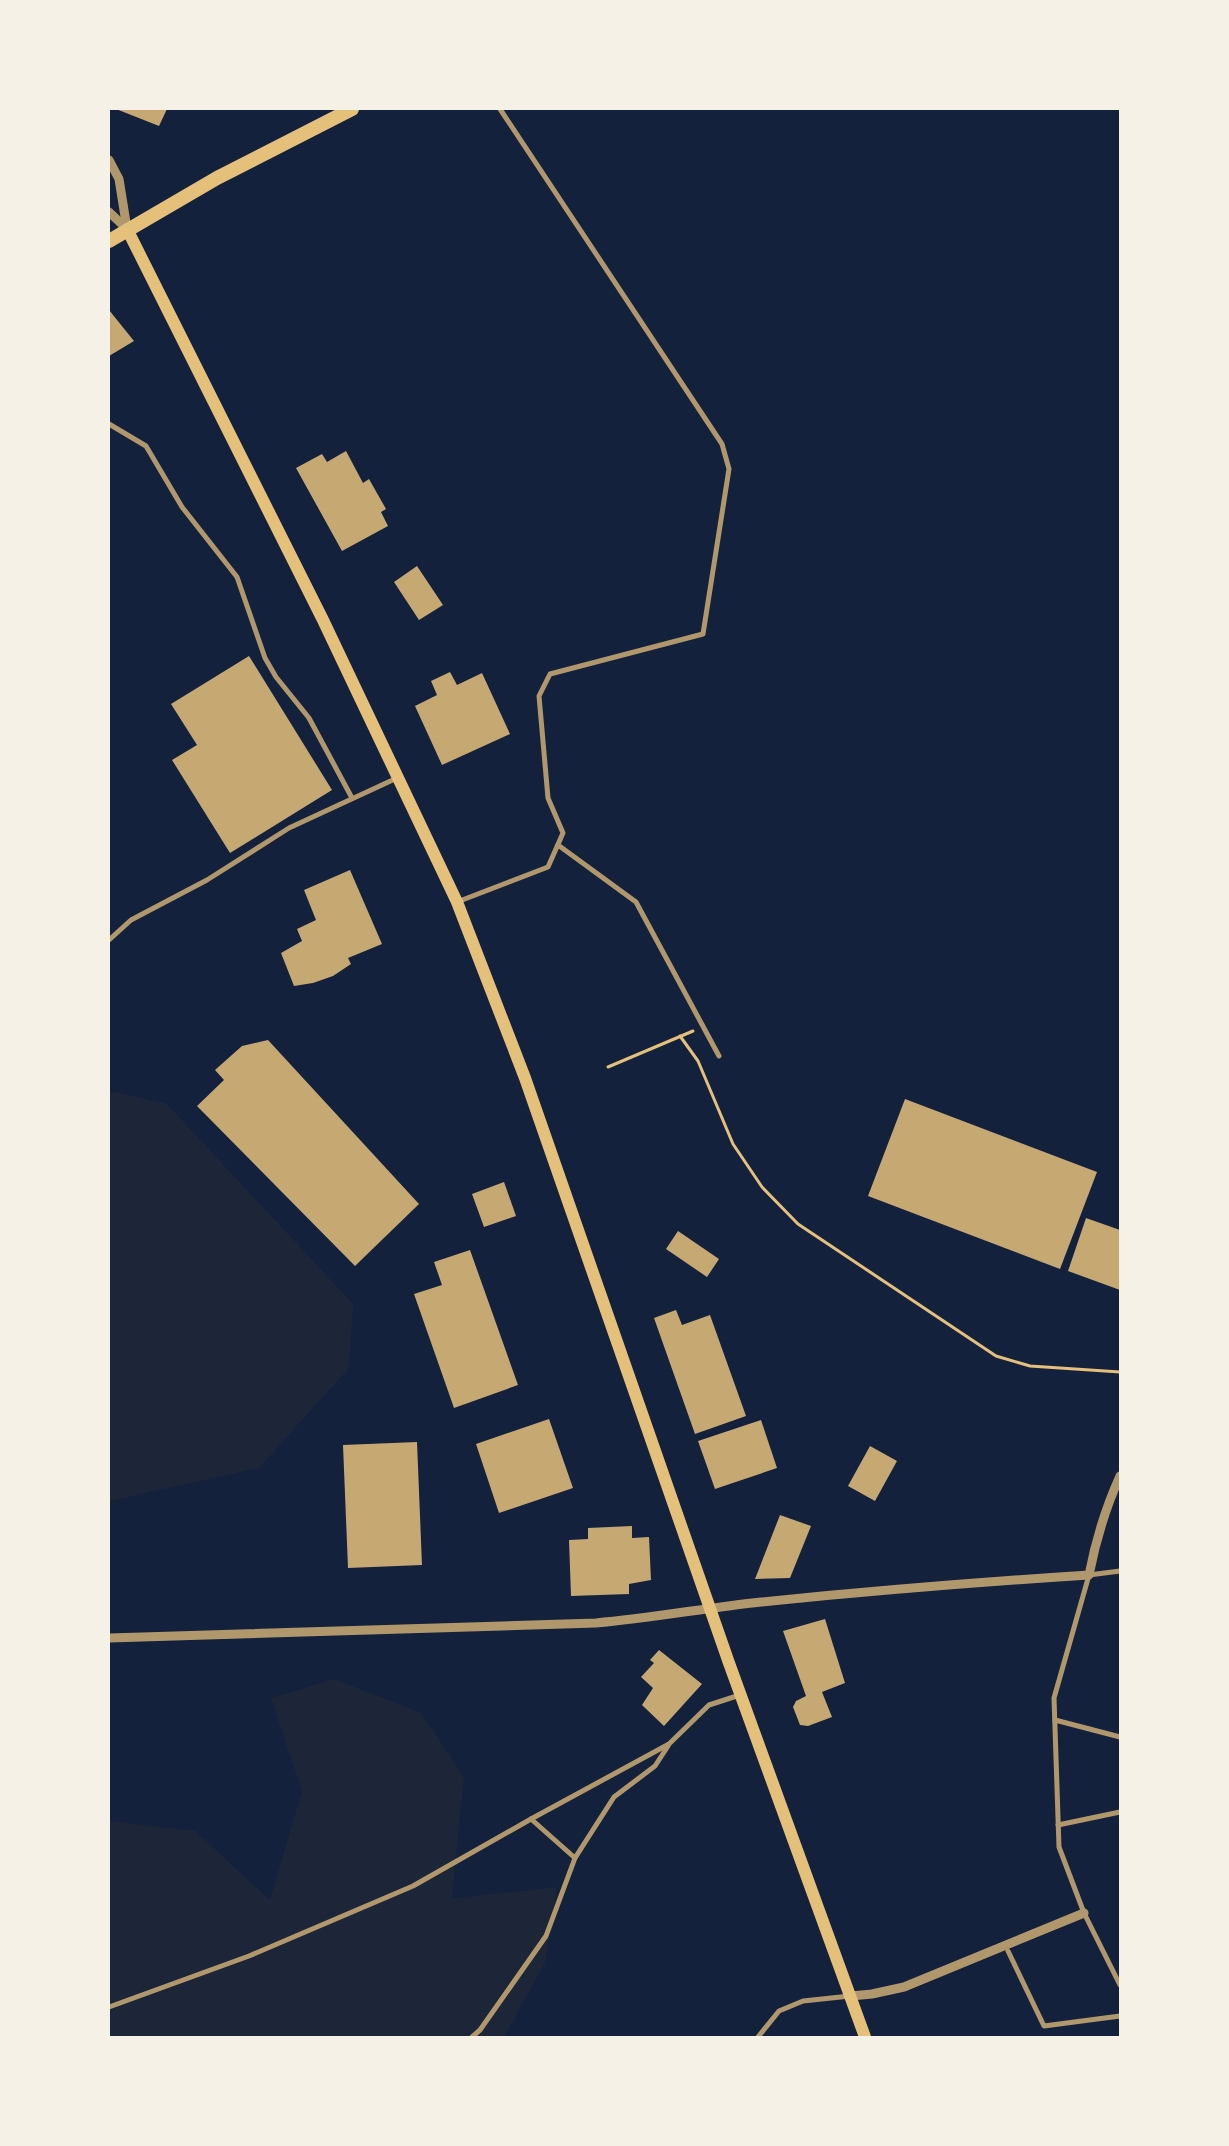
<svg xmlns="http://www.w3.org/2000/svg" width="1229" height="2146" font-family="'Nunito Sans',sans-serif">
  <rect width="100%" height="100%" fill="#14213d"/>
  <!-- green -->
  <g fill="#1d2539">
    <polygon points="114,1092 167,1104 353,1304 349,1368 259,1468 109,1501 109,1094"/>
    <polygon points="334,1679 421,1713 464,1777 452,1899 557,1887 545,1963 504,2037 109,2037 109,1821 195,1831 270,1900 302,1791 271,1698"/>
  </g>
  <!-- building -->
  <g fill="#c6a872">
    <polygon points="116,109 167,109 159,126"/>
    <polygon points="109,310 134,341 109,356"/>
    <polygon points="346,451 363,483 369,479 386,509 381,512 388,526 342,551 296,468 322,454 327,462"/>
    <polygon points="417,566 443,605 419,620 394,582"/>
    <polygon points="249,656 332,790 230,853 172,760 197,745 171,704"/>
    <polygon points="450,672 457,685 482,673 510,734 442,765 415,706 437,695 431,681"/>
    <polygon points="350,870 382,944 348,958 351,964 333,976 313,983 294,986 281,953 302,941 297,929 316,920 304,890"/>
    <polygon points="268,1040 419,1204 355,1266 197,1106 224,1080 215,1070 242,1046"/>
    <polygon points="905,1099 1097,1172 1060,1269 868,1196"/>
    <polygon points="504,1182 516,1216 484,1227 472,1194"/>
    <polygon points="1086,1218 1120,1230 1120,1290 1068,1271"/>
    <polygon points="678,1231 719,1259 707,1277 666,1249"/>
    <polygon points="470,1250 518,1385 454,1408 414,1294 442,1285 434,1262"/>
    <polygon points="676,1310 682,1325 710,1315 746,1416 695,1434 654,1318"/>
    <polygon points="549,1419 573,1488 499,1513 476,1444"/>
    <polygon points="761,1420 777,1468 715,1489 698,1441"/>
    <polygon points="417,1442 422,1565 348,1568 343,1445"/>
    <polygon points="870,1446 897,1461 875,1501 848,1486"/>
    <polygon points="780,1515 811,1526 790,1578 755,1579"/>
    <polygon points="632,1526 632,1538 649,1537 651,1580 629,1584 629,1594 571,1596 569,1540 588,1539 588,1528"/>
    <polygon points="825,1619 845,1683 822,1692 832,1717 808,1726 800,1725 793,1707 796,1701 806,1696 783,1631"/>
    <polygon points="659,1650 702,1684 664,1726 642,1705 653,1688 641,1677 654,1663 650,1660"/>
  </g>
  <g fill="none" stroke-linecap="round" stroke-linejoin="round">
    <!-- path -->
    <g stroke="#e5c07b" stroke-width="3">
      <polyline points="680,1036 698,1061 733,1144 762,1187 798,1224 996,1356 1030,1366 1120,1372"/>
      <polyline points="608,1067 693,1031"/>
    </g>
    <!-- minor -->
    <g stroke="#b1986c" stroke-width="5">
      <polyline points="109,424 146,446 182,507 237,577 265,658 276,677 309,718 352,798"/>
      <polyline points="558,845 636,902 719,1056"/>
      <polyline points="457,902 548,867 563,833 548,798 539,696 550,674 703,634 729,469 722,444 500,109"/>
      <polyline points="109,940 131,920 207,880 289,828 397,778"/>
      <polyline points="1120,1571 1089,1575 1054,1698 1059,1847 1084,1913 1120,1985"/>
      <polyline points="1055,1720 1120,1737"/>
      <polyline points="531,1819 575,1858"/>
      <polyline points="1058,1825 1120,1812"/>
      <polyline points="1008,1951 1044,2026 1120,2016"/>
      <polyline points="109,2007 249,1956 413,1886 531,1819 669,1744 709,1705 740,1695"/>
      <polyline points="472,2037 480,2030 546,1936 575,1858 614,1797 655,1766 668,1746"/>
      <polyline points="758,2037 779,2011 803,2001 850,1996"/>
    </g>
    <!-- tertiary -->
    <g stroke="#b1986c" stroke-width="9">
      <polyline points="109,160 119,179 127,229"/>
      <polyline points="109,212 127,229"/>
      <path d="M109,1638L596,1623C651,1618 706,1608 761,1602C870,1591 980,1582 1089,1575C1096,1539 1105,1509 1120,1476"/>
      <polyline points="851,1996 872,1994 904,1987 1084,1913"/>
    </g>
    <!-- primary -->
    <polyline stroke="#e5c07b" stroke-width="12" points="127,229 323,620 457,902 525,1078 729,1663 865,2037"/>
    <!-- trunk -->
    <polyline stroke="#e5c07b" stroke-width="14" points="109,241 217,178 352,109"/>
  </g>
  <!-- border -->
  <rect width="1229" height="2146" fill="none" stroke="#f6f1e7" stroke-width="220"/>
</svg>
